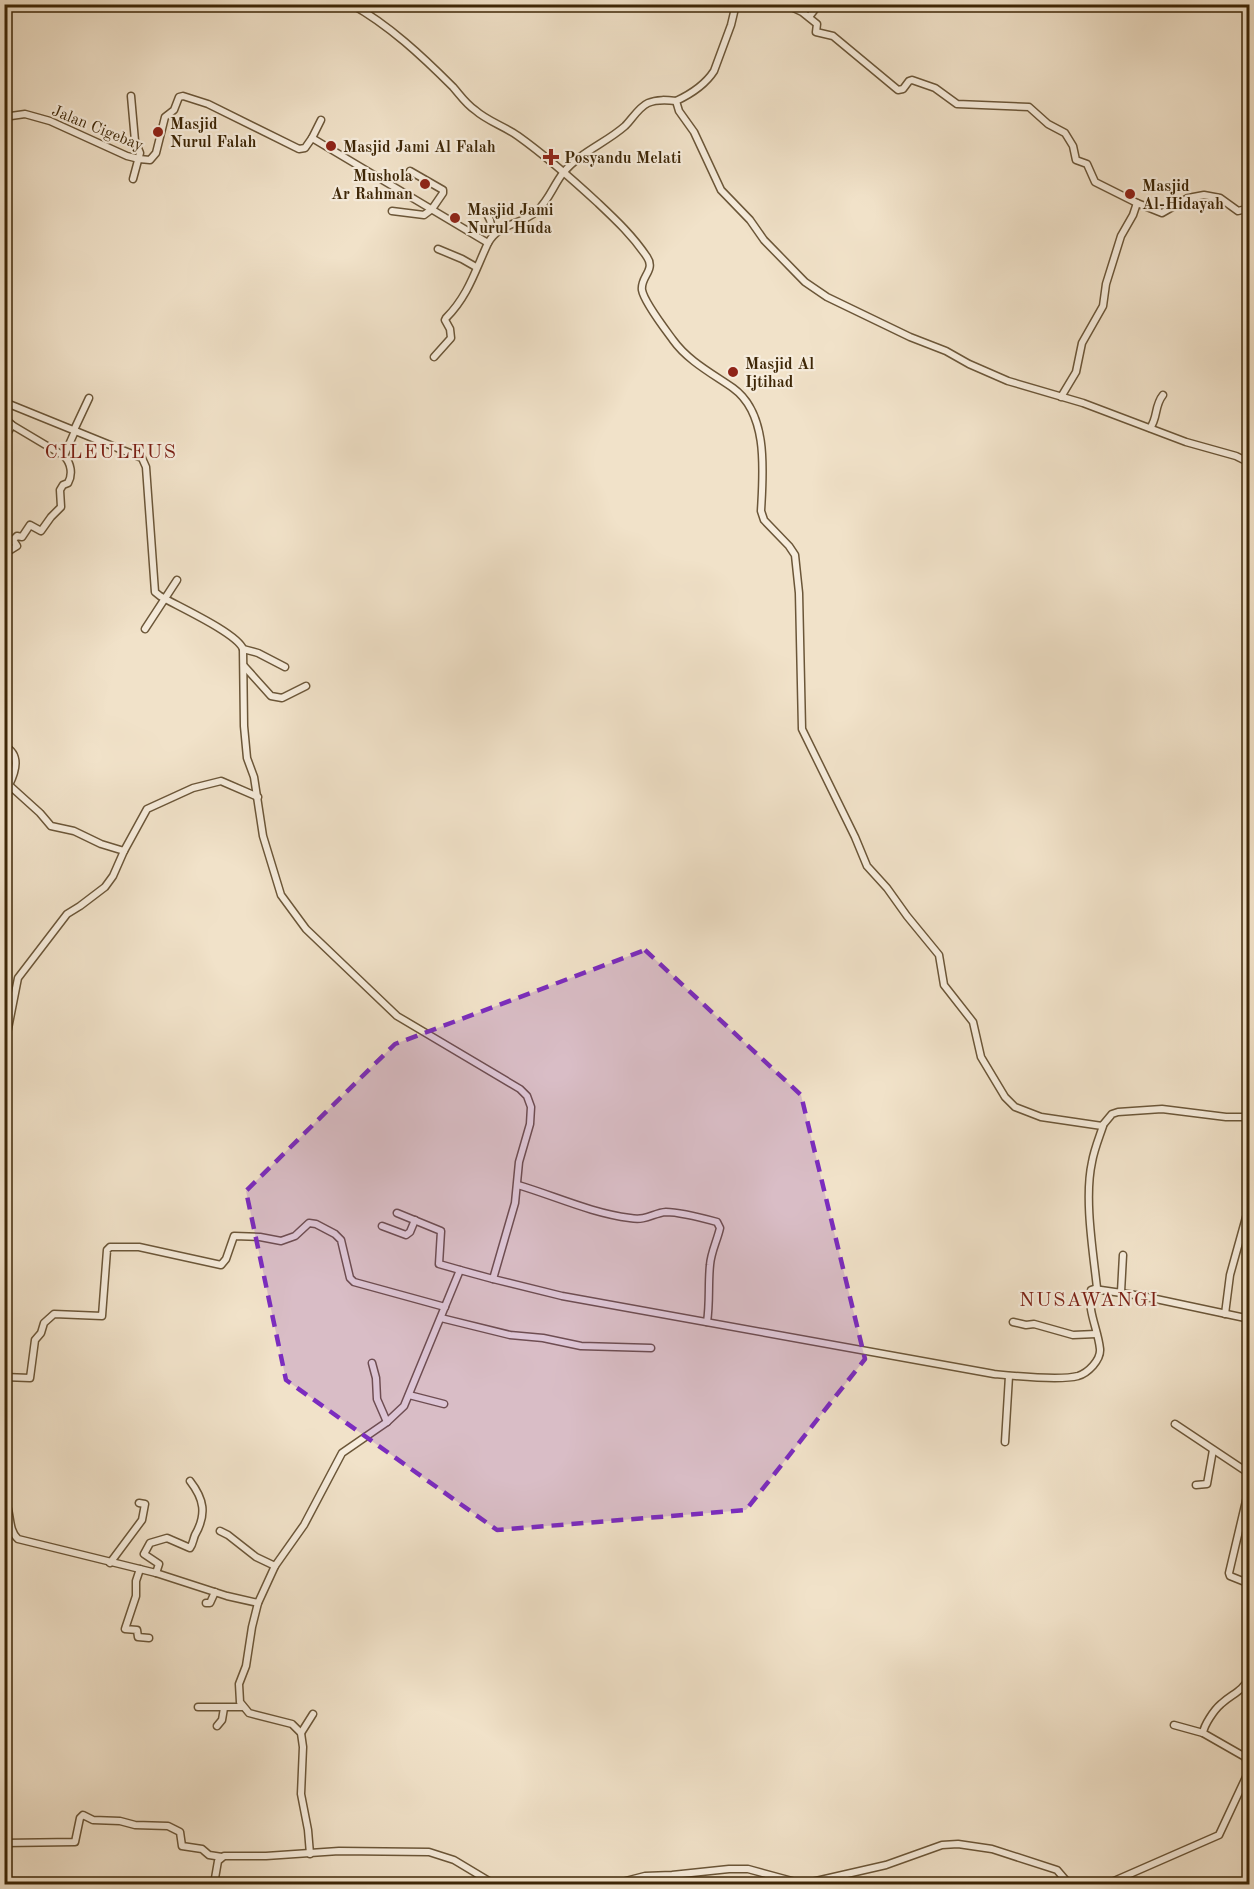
<svg xmlns="http://www.w3.org/2000/svg" width="1254" height="1889" font-family="'Old Standard TT',serif">
  <rect width="100%" height="100%" fill="#f1e2c9"/>
  <filter id="stains"><feTurbulence type="fractalNoise" baseFrequency=".00333" numOctaves="4"/><feColorMatrix values="0 0 0 0 .2 0 0 0 0 .09 0 0 0 0 .02 0 0 0 .5 -.17"/></filter>
  <radialGradient id="worn" r=".72"><stop offset=".6" stop-color="#630" stop-opacity="0"/><stop offset="1" stop-color="#630" stop-opacity=".3"/></radialGradient>
  <g fill="none" stroke-linecap="round" stroke-linejoin="round">
    <!-- minor casing -->
    <g stroke="#6b5638" stroke-width="9">
      <g id="minor">
        <path d="M351,4C389,25 422,56 453,87C460,95 466,104 475,110C487,121 504,126 518,136C546,156 572,179 598,203C616,220 633,236 647,257C656,270 640,277 642,290C644,302 665,329 673,340C688,361 713,374 733,388C769,414 763,473 761,511L764,520L789,546L795,555L799,593L802,729L855,837L867,866L887,888L907,916L939,955L944,985L973,1022L981,1057L1005,1097L1015,1107L1041,1117L1102,1126L1112,1114L1118,1112L1162,1109L1226,1117H1250"/>
        <path d="M736,4L731,25L714,71C705,85 691,94 676,101L679,111L694,132L721,190L750,220L764,240L805,282L827,297L910,337L946,351L969,364L1008,381L1083,403L1186,442L1236,456L1250,463"/>
        <polyline points="785,4 802,12 817,24 816,32 833,36 898,90 903,89 909,81 912,80 935,88 957,104 1029,107 1048,124 1065,133 1073,146 1076,160 1087,164 1095,182 1137,203"/>
        <polyline points="809,17 819,4"/>
        <polyline points="131,96 135,141 140,153 133,179"/>
        <path d="M4,117L25,114L50,121L127,156L139,159L150,160L156,153L165,117L174,110L179,97L183,96L208,104L299,149L305,148L312,138L488,243C500,222 520,226 537,211C549,200 553,186 563,173C580,152 606,143 625,126C632,119 639,107 648,103C657,99 667,100 676,101"/>
        <polyline points="312,138 321,120"/>
        <polyline points="485,210 490,220 493,235"/>
        <polyline points="392,211 424,215 432,209 443,193 443,190 410,171"/>
        <polyline points="438,249 462,259 476,267"/>
        <path d="M434,357L451,338L450,329L445,320L446,318C468,296 475,271 488,243"/>
        <polyline points="1061,397 1076,372 1082,343 1103,306 1106,284 1121,236 1133,215 1137,203 1162,213 1188,198 1204,195 1220,198 1238,211 1250,208"/>
        <path d="M4,402L142,458L146,467L155,592L160,596C177,606 237,633 243,649L244,726L247,758L254,777L263,836L281,895L306,929L397,1016L520,1089L527,1096L531,1107L530,1124L519,1162L515,1203L493,1279L562,1296L994,1374C1014,1376 1059,1381 1078,1376C1088,1373 1101,1360 1100,1349C1098,1329 1087,1311 1091,1290L1094,1289L1142,1296L1250,1319"/>
        <polyline points="4,418 12,425 4,439"/>
        <path d="M1150,428C1158,418 1154,406 1163,395"/>
        <polyline points="74,430 89,398"/>
        <polyline points="64,456 75,431"/>
        <path d="M4,554L17,546L13,540L17,536L22,537L30,525L41,531L51,517L61,507L60,490L63,485L68,483C73,474 71,463 64,456L12,425"/>
        <polyline points="145,629 177,580"/>
        <polyline points="243,649 258,653 285,667"/>
        <polyline points="244,666 271,696 282,698 306,686"/>
        <path d="M4,746C21,754 16,771 9,785"/>
        <polyline points="4,787 9,785 40,813 51,826 74,831 101,844 124,851 147,809 193,788 221,781 258,797"/>
        <polyline points="4,1049 18,978 67,914 80,906 105,887 113,876 124,851"/>
        <path d="M518,1185C555,1196 591,1213 630,1218C647,1221 653,1213 666,1212C678,1212 706,1219 717,1222L720,1228C717,1241 711,1252 710,1265C708,1284 710,1303 707,1322"/>
        <polyline points="397,1213 441,1231 439,1264 460,1270"/>
        <polyline points="382,1226 406,1235 410,1232 415,1220"/>
        <path d="M1097,1288C1093,1251 1084,1198 1092,1162C1094,1150 1099,1138 1103,1126"/>
        <polyline points="1121,1292 1123,1255"/>
        <polyline points="1225,1314 1230,1275 1250,1203"/>
        <polyline points="441,1318 510,1335 543,1338 581,1346 651,1348"/>
        <polyline points="1013,1322 1026,1325 1034,1324 1073,1335 1096,1334"/>
        <polyline points="372,1363 376,1378 377,1399 387,1422"/>
        <polyline points="4,1377 30,1378 35,1340 41,1333 44,1323 54,1314 102,1316 107,1250 110,1247 139,1247 221,1265 226,1259 234,1236 260,1237 281,1241 295,1236 309,1223 316,1224 335,1234 341,1240 350,1278 354,1282 445,1307"/>
        <polyline points="409,1395 444,1404"/>
        <polyline points="1175,1424 1250,1474"/>
        <polyline points="1005,1442 1009,1376"/>
        <polyline points="1250,1484 1229,1573 1230,1576 1250,1584"/>
        <polyline points="1196,1485 1207,1484 1213,1450"/>
        <path d="M4,1498C12,1511 7,1529 18,1539L156,1573L227,1596L258,1603"/>
        <polyline points="220,1531 228,1535 256,1557 275,1566"/>
        <polyline points="110,1563 142,1520 145,1504 139,1503"/>
        <polyline points="140,1569 136,1581 136,1596 125,1629 137,1630 138,1637 149,1638"/>
        <path d="M156,1573L159,1564L144,1554L150,1543L167,1538L190,1548C193,1544 193,1540 195,1535C207,1514 204,1499 190,1481"/>
        <polyline points="206,1603 210,1603 215,1592"/>
        <polyline points="198,1707 243,1707"/>
        <polyline points="1174,1725 1203,1733"/>
        <polyline points="217,1726 222,1720 224,1708"/>
        <polyline points="301,1733 313,1714"/>
        <polyline points="4,1843 75,1842 80,1818 83,1815 93,1820 120,1821 135,1825 168,1826 180,1832 182,1846 202,1849 209,1855 222,1857"/>
        <polyline points="310,1854 308,1830 301,1794 303,1747 301,1733 292,1724 249,1713 240,1702 239,1684 246,1666 252,1627 258,1603 275,1566 304,1525 342,1453 387,1422 404,1406 460,1270 493,1279"/>
        <polyline points="214,1884 218,1861 224,1856 266,1856 339,1851 429,1852 454,1860 494,1884"/>
        <polyline points="614,1884 645,1876 672,1875 729,1869 748,1869 803,1884 886,1865 942,1845 958,1844 992,1849 1057,1870 1069,1884"/>
        <path d="M1107,1884L1219,1835L1247,1775L1248,1765L1245,1757L1203,1733C1204,1725 1214,1710 1221,1704C1233,1693 1241,1693 1250,1677"/>
      </g>
    </g>
    <!-- minor -->
    <use href="#minor" stroke="#f6ecdc" stroke-width="6"/>
  </g>
  <!-- marked area -->
  <path fill="#7b2cbf" fill-opacity="0.2" stroke="#7b2cbf" stroke-width="4.5" stroke-dasharray="12 8" stroke-linejoin="round" d="M645,950L801,1095L865,1359L746,1510L497,1530L286,1380L246,1191L395,1044Z"/>
  <!-- markers -->
  <g fill="#8f2418" stroke="#f6ecdc" stroke-width="2">
    <circle cx="158" cy="132" r="6"/>
    <circle cx="331" cy="146" r="6"/>
    <path d="M548 148h6v6h6v6h-6v6h-6v-6h-6v-6h6z"/>
    <circle cx="425" cy="184" r="6"/>
    <circle cx="1130" cy="194" r="6"/>
    <circle cx="455" cy="218" r="6"/>
    <circle cx="733" cy="372" r="6"/>
  </g>
  <g text-anchor="middle" stroke-width="4.5" stroke-linejoin="round" paint-order="stroke">
    <!-- poi labels -->
    <g font-size="16" font-weight="bold" fill="#3e2707" stroke="#f6ecdc" text-anchor="start">
      <text x="170" y="129">Masjid<tspan x="170" dy="18">Nurul Falah</tspan></text>
      <text x="343" y="152">Masjid Jami Al Falah</text>
      <text x="564" y="163">Posyandu Melati</text>
      <text x="413" y="181" text-anchor="end">Mushola<tspan x="413" dy="18">Ar Rahman</tspan></text>
      <text x="1142" y="191">Masjid<tspan x="1142" dy="18">Al-Hidayah</tspan></text>
      <text x="467" y="215">Masjid Jami<tspan x="467" dy="18">Nurul Huda</tspan></text>
      <text x="745" y="369">Masjid Al<tspan x="745" dy="18">Ijtihad</tspan></text>
    </g>
    <!-- street labels -->
    <g font-size="16" fill="#3e2707" stroke="#f6ecdc">
      <text transform="translate(98 127) rotate(22)" y="6">Jalan Cigebay</text>
    </g>
    <!-- quarter labels -->
    <g font-size="20" letter-spacing="1.5" fill="#7a1f14" stroke="#f6ecdc">
      <text x="111" y="458">CILEULEUS</text>
      <text x="1089" y="1306">NUSAWANGI</text>
    </g>
  </g>
  <!-- margin -->
  <rect width="1254" height="1889" fill="none" stroke="#f1e2c9" stroke-width="24"/>
  <rect x="6" y="6" width="1242" height="1877" fill="none" stroke="#3e2707" stroke-width="3"/>
  <rect x="12" y="12" width="1230" height="1865" fill="none" stroke="#3e2707" stroke-width="1.5"/>
  <rect width="100%" height="100%" filter="url(#stains)"/>
  <rect width="100%" height="100%" fill="url(#worn)"/>
</svg>
